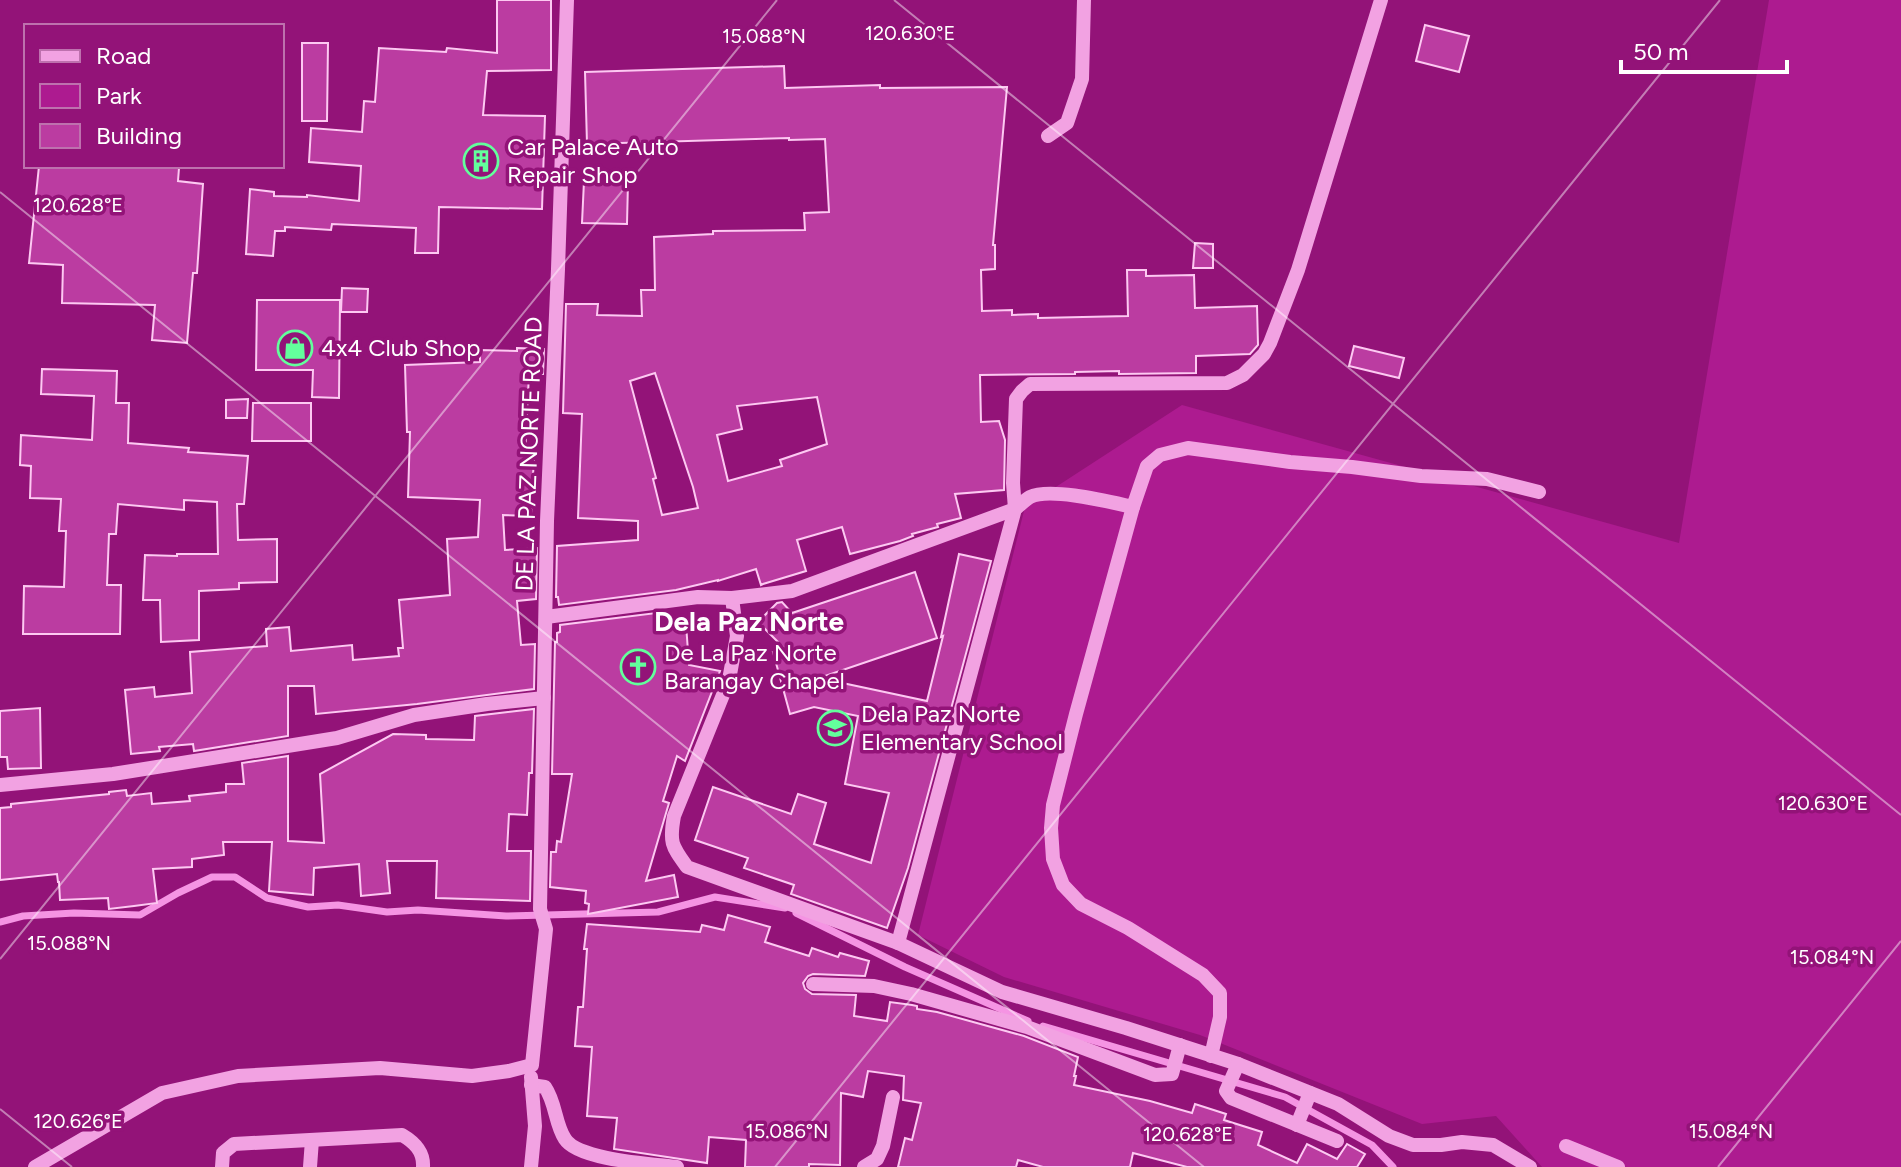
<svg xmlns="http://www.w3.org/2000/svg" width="1901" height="1167" font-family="Figtree,sans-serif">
  <rect width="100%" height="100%" fill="#931378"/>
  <!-- green -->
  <polygon fill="#ad1b90" points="1769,0 1901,0 1901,1167 1542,1167 1496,1116 1422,1124 1200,1035 1004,977 918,935 1025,507 1182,405 1679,543"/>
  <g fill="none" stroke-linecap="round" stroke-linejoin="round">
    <!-- stream -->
    <g stroke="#f594e3" stroke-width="7">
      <polyline points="796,913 905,967 1028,1021"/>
      <polyline points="0,922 23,916 74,913 140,915 178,893 212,877 235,877 267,898 308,907 338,905 387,912 418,910 506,916 658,912 715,897 785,908"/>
      <polyline points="1043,1026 1285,1097 1372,1145 1393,1167"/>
    </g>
  </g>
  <!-- building -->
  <g fill="#bb3ca1" stroke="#fdc9f2" stroke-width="2" fill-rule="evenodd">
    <polygon points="497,0 551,0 551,70 487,71 483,115 545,116 542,209 439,207 438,253 415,253 416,228 332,224 331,230 285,227 285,231 275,231 273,256 246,254 250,189 274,192 274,196 307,197 307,195 359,201 361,166 309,162 311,128 362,132 364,101 375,102 379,48 446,52 447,48 497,53"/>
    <polygon points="1425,25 1469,36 1459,72 1416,61"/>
    <polygon points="302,43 328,43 327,121 302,121"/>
    <path d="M784,66L785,88L880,85V88L1007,87L993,245H995V269L981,270L982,311L1012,310V315L1038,314V318L1128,316L1127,270H1146V276L1194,275L1195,308L1257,306L1258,345L1250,354L1196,356V373L1119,374V371L1075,372V374L980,375L981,422L999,421L1005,440L1004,490L955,494L961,518L937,524L938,527L912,534L913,536L900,541L850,554L842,527L797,540L806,571L763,584L761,585L756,569L718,581V580L676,590L559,605L558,597H556L557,546L638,540V521L578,518L582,414L563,413L566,304H598L597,315L642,316L641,290H655L654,237L713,234V231L805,230L804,213L829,212L825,139L789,140V138L587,144L585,72ZM655,373L693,487L698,508L662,515L653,479L656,478L630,381ZM817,397L827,444L780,460L782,466L728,481L717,435L742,429L737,406Z"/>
    <polygon points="39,166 179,168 178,181 203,184 197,273 193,273 187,343 152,340 155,305 62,303 63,265 29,263"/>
    <polygon points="584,181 628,182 627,224 582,223"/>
    <polygon points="1195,243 1213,244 1213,268 1193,268"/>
    <polygon points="342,288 368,289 367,312 341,312"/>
    <polygon points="257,300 340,300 339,398 312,397 313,370 256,370"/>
    <polygon points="1354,346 1404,358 1399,378 1349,366"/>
    <polygon points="517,348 544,349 543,374 529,374 525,455 534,456 531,516 503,515 505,550 537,548 536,599 517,601 521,645 535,644 534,689 417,704 316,714 314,686 288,686 288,736 194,751 193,744 159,747 160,751 131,754 125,690 154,687 155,697 192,693 190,652 267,646 266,629 289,627 291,651 352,645 353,660 399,656 398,648 403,648 399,600 450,595 447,539 478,537 480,500 408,497 410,432 407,432 405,365 480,362 480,350 517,351"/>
    <polygon points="42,369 117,371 116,403 129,403 128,443 189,448 188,452 248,456 244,504 237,504 238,540 277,539 277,582 239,583 239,589 199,591 199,640 161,642 160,600 143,600 145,555 177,556 177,554 218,554 217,502 184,500 184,510 118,504 116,534 109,534 107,585 121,585 120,634 23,634 24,586 64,587 66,531 59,531 61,499 30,498 31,466 20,465 21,435 92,440 94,396 41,394"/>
    <polygon points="248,399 247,418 226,418 226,400"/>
    <polygon points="253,403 311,403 311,441 252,441"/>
    <polygon points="959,554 991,561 908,868 887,928 791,894 794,885 744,868 748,858 695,840 713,787 791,814 798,794 826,803 814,844 871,863 889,793 845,784 858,716 814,707 790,714 773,652 785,649 758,622 777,603 782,602 792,613 915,572 937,638 819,678 927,701 943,636 941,637"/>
    <polygon points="656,613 658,627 686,624 689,665 720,671 685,761 677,756 663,801 669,803 646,881 674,875 678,897 588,914 589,904 585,903 586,891 550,887 551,852 556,852 557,841 561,842 572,774 552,774 555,642 557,642 557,633 560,632 560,625"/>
    <polygon points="40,708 41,768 8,769 7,757 0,757 0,711"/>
    <polygon points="534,709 532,773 529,773 527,815 509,814 507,851 531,851 530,901 436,898 437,861 387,861 390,893 361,896 359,864 314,868 313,895 269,891 272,842 223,842 224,855 192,859 192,867 153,869 157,903 134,906 109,909 108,898 60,900 59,882 58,882 57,874 0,880 0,808 11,807 11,804 109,794 109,792 126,790 127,796 151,793 152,804 190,801 189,796 226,792 226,784 244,784 242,763 288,756 288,841 324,843 320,774 393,734 426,735 426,739 474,740 475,716"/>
    <polygon points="728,915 770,927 765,942 809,956 812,948 838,957 840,953 869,961 865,976 813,974 808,976 803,983 805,989 812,994 856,995 854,1016 887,1021 890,1002 912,1005 917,1006 917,1009 937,1012 1024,1036 1078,1057 1074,1076 1076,1076 1074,1085 1150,1101 1192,1113 1195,1104 1226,1114 1224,1120 1262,1132 1258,1145 1297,1163 1307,1144 1337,1159 1347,1144 1365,1154 1357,1167 1187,1167 1133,1153 1130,1167 1043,1167 1018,1160 1016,1167 898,1167 905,1138 912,1140 921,1103 903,1100 904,1076 868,1071 863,1097 841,1093 840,1165 809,1164 809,1167 745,1167 746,1140 709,1137 707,1163 614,1149 617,1118 587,1116 592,1047 575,1046 578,1007 583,1007 587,949 584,949 587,924 700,932 702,925 724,930"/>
  </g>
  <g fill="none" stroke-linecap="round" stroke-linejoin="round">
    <!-- minor -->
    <g stroke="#f2a2e2" stroke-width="14">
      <polyline points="1048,136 1067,123 1082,79 1084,0"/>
      <polyline points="1133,507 1076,714 1053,805 1051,828 1053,859 1063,885 1081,904 1128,928 1203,975 1220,993 1220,1017 1211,1056"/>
      <path d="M732,598L737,636L729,680L674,816C669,843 672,846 687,867L898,943L1002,992L1126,1028L1238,1064L1338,1104L1389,1136L1413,1145H1441L1462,1142L1493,1145L1530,1167"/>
      <path d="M546,617L698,597L732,598L792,591L1015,509C1019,506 1025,500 1030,497C1050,487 1110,502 1133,507L1147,466L1160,455L1188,448L1290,462L1352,467L1421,476L1487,479L1539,492"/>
      <polyline points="0,785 113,774 337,738 414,715 487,704 544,698"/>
      <polyline points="898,943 1015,509 1013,483 1016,399 1022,391 1030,384 1227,383 1243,375 1264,354 1270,343 1298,270 1381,0"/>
      <polyline points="813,984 874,986 911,994 1027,1027 1155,1075 1172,1074 1180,1045"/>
      <polyline points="1238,1064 1226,1091 1231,1098 1337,1141"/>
      <path d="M531,1085L545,1087C556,1103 555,1124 565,1139C578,1160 653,1164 677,1167"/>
      <polyline points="1297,1125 1310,1093"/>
      <polyline points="1566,1146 1618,1167"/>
      <polyline points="35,1167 162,1093 238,1076 380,1068 472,1076 509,1071 532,1065 546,929 540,909 547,521 558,269 567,0"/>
      <path d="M222,1167L223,1153L234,1144L402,1135C414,1142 424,1151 423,1167"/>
      <polyline points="310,1167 312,1140"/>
      <polyline points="531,1167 535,1126 531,1077"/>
      <polyline points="864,1167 877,1159 883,1146 893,1097"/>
    </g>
  </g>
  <!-- ticks -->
  <path fill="none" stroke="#fff" stroke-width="2" stroke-opacity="0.45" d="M894,0L1901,815M0,192L1204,1167M0,959L777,0M0,1109L72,1167M775,1167L1720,0M1718,1167L1901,941"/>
  <!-- icons -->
  <defs>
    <g id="building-ring" transform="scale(1.8)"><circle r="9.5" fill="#931378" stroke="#63ff9c" stroke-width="1.5"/><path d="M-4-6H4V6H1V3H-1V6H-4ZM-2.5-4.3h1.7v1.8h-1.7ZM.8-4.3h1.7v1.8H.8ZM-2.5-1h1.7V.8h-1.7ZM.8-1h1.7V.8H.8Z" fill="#63ff9c"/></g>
    <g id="shop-ring" transform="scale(1.8)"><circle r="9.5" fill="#931378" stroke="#63ff9c" stroke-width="1.5"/><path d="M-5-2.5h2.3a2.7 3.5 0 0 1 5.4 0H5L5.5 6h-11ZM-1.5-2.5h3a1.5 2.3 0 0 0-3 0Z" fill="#63ff9c"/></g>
    <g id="church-ring" transform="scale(1.8)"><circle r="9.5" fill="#931378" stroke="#63ff9c" stroke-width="1.5"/><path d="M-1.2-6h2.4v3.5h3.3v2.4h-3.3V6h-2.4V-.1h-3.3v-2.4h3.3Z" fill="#63ff9c"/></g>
    <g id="school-ring" transform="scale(1.8)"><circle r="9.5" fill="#931378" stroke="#63ff9c" stroke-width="1.5"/><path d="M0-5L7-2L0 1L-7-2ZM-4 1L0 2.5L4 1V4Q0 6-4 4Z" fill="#63ff9c"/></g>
  </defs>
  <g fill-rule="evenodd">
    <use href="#building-ring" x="481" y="161"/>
    <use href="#shop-ring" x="295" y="348"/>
    <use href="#church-ring" x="638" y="667"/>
    <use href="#school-ring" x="835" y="728"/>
  </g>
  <g text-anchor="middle" stroke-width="7" stroke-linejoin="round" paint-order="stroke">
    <!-- poi labels -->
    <g font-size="24" fill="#fff" stroke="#931378" text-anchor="start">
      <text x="507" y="155">Car Palace Auto<tspan x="507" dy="28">Repair Shop</tspan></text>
      <text x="321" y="356">4x4 Club Shop</text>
      <text x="664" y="661">De La Paz Norte<tspan x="664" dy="28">Barangay Chapel</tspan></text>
      <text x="861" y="722">Dela Paz Norte<tspan x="861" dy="28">Elementary School</tspan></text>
    </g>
    <!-- street labels -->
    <g font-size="24" fill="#fff" stroke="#931378">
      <text transform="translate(529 454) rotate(-88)" y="8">DE LA PAZ NORTE ROAD</text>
    </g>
    <!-- quarter labels -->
    <g font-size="28" font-weight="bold" fill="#fff" stroke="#931378">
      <text x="749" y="631">Dela Paz Norte</text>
    </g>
  </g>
  <g font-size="20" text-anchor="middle" fill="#fff" stroke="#931378" stroke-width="7" stroke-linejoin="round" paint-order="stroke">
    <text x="910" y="40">120.630°E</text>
    <text x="764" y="43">15.088°N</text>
    <text x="78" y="212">120.628°E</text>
    <text x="1823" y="810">120.630°E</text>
    <text x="69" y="950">15.088°N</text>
    <text x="1832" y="964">15.084°N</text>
    <text x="78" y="1128">120.626°E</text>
    <text x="787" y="1138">15.086°N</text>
    <text x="1731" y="1138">15.084°N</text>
    <text x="1188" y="1141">120.628°E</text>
  </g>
  <!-- legend -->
  <rect x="24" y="24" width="260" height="144" fill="#931378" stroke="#be71ae" stroke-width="2"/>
  <rect x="40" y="50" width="40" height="12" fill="#f2a2e2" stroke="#be71ae" stroke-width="2"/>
  <text x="96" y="64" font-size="24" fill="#ffffff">Road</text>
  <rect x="40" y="84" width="40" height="24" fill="#ad1b90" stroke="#be71ae" stroke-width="2"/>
  <text x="96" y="104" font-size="24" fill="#ffffff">Park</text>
  <rect x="40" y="124" width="40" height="24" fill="#bb3ca1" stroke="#be71ae" stroke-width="2"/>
  <text x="96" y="144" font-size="24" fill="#ffffff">Building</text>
  <!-- scale -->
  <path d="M1621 60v12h166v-12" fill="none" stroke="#ffffff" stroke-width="4"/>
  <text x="1633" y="60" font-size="24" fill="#ffffff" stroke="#931378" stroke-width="6" paint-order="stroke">50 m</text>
</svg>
